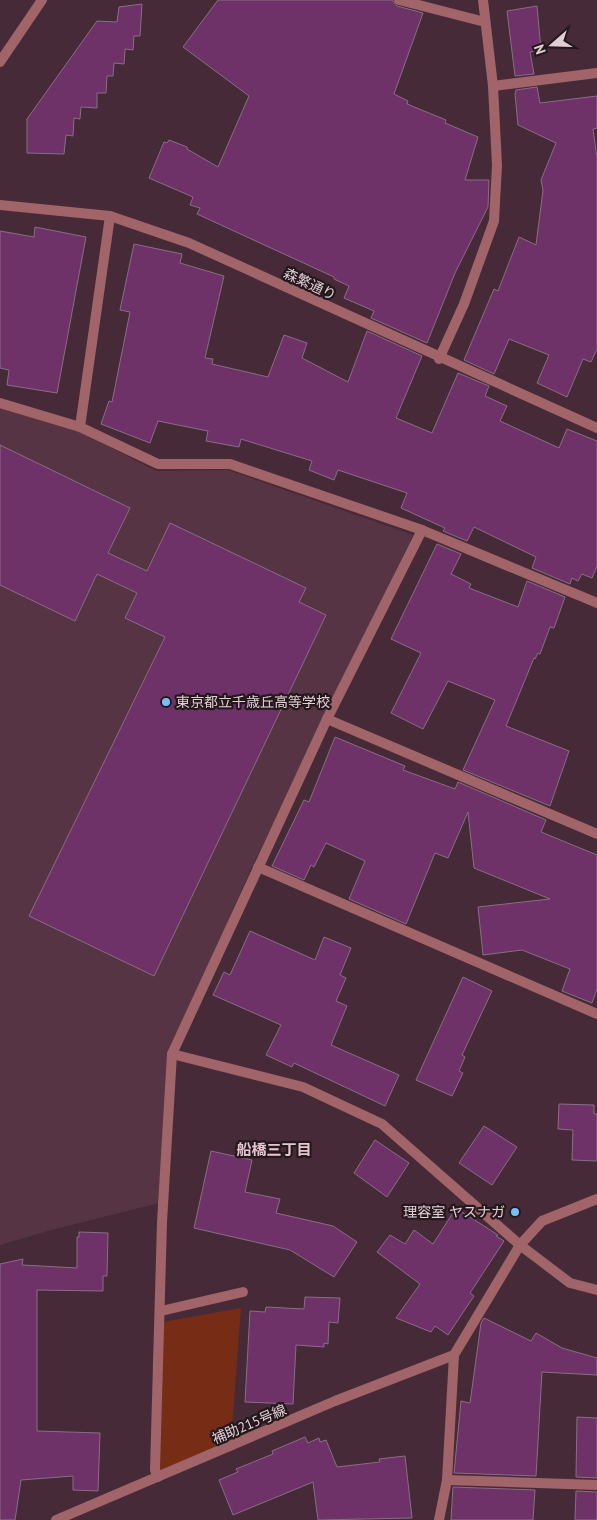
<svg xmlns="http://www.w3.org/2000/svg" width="597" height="1520" font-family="'PT Sans','Noto Sans JP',sans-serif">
  <rect width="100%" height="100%" fill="#472a37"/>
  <!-- built -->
  <polygon fill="#573443" points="0,407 79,431 156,471 228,470 413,535 251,869 169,1055 159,1203 51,1230 0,1245"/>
  <!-- green -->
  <polygon fill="#772c16" points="241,1308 231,1442 160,1472 163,1322"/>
  <!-- building -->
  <g fill="#6e3269" stroke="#886e84">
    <polygon points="218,0 392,0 397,6 423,13 394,94 408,101 407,104 446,120 445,123 478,137 465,180 489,180 488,207 455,273 427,343 371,318 374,311 344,298 349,286 334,279 334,277 197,214 200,208 190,205 193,197 149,178 164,142 167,143 169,140 187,147 187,149 218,167 249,96 183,47"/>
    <polygon points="142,4 140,36 134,36 133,50 125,49 124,64 114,63 113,76 107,76 106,93 97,93 97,108 81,107 80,119 74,118 73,136 66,135 64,154 27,153 27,119 97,21 117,22 119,7"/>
    <polygon points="537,6 541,50 530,52 534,74 515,76 507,11"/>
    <polygon points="537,87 540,103 597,96 597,128 593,129 597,158 597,349 591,362 583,359 567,397 537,383 549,355 509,339 494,374 464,360 494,289 498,291 519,237 536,245 543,190 541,180 556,143 518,125 515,94 516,90"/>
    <polygon points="35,227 86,237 57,393 7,385 9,370 0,368 0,231 34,237"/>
    <polygon points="134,244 182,254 180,263 224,276 205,358 213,359 212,364 268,377 284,335 307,343 302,358 348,382 367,331 422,356 396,418 432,433 458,373 489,386 485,396 507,406 500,421 559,448 567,429 597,441 597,566 592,578 582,574 578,581 572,578 570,584 532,568 536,557 474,527 467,541 443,531 445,528 401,508 407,493 338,470 334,480 309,470 312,461 241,439 239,447 206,441 208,431 158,421 150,443 101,424 109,401 112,402 130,312 120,310"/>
    <polygon points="0,445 130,508 108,553 147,571 170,523 306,588 299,602 326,615 154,976 29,916 165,637 125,618 137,593 97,574 75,621 0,585"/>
    <polygon points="437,544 461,554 451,574 471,584 469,588 518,607 527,581 565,597 554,628 550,627 540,654 538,653 535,659 534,658 506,726 569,751 550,806 463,770 495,700 448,681 423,729 391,713 421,653 391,639"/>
    <polygon points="335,737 405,766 403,770 455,789 458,782 546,820 541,832 597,855 597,989 592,1003 562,991 570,969 522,950 483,955 478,907 550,899 474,868 468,812 448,858 435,853 406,924 349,899 365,861 326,843 314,867 311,865 304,880 272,866 304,800 309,802"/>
    <polygon points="250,931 315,960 324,937 351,948 340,975 346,978 336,1001 347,1006 331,1045 399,1075 385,1106 294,1063 292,1067 266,1055 281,1025 213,995 224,972 230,975"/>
    <polygon points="463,977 492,991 462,1055 465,1057 459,1071 463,1073 452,1096 416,1080"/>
    <polygon points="559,1104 594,1105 594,1114 597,1114 597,1161 572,1160 573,1130 558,1129"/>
    <polygon points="484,1126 517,1147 492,1185 459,1163"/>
    <polygon points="375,1140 409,1163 387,1197 354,1173"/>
    <polygon points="211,1151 252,1160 245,1192 280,1199 276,1213 333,1226 357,1242 334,1277 290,1250 194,1228"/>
    <polygon points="456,1208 498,1235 496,1236 504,1241 470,1293 474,1296 448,1335 435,1326 431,1332 396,1318 420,1284 377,1252 390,1235 405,1244 414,1230 433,1244"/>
    <polygon points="79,1232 108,1233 107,1276 103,1276 103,1291 37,1290 37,1431 100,1433 98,1491 73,1490 73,1476 21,1480 15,1520 0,1520 0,1264 23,1259 22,1265 77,1268 77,1237 79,1237"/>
    <polygon points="305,1297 340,1298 338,1323 329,1322 328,1344 324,1343 324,1347 296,1345 293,1404 245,1402 250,1311 265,1312 266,1307 304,1309"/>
    <polygon points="484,1318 531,1341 536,1333 562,1348 597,1358 597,1375 542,1372 536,1476 454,1473 461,1401 470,1403 481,1323"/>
    <polygon points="577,1417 597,1418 597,1478 576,1477"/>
    <polygon points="305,1437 308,1443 319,1438 320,1442 326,1440 337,1467 380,1462 379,1459 405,1456 412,1518 318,1520 313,1482 233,1515 219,1480 238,1472 236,1469 273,1454 272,1451"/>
    <polygon points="453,1487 535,1490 533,1520 451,1520"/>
    <polygon points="576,1491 597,1492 597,1520 575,1520"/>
  </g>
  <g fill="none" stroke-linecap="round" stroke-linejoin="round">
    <!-- service -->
    <g stroke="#a06469" stroke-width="10">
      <polyline points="399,0 485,22"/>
      <polyline points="0,403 80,427"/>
      <polyline points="161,1311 243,1292"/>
      <polyline points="447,1480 597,1485"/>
    </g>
    <!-- minor -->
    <g stroke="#a06469" stroke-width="10">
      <polyline points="0,62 42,0"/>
      <polyline points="493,86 597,73"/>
      <polyline points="0,205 110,216 189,243 597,428"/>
      <polyline points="110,216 80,427 158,464 230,464 422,530 597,603"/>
      <polyline points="439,359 464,304 494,221 497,165 493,86 483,0"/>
      <polyline points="327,719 597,834"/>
      <polyline points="258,867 597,1014"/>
      <polyline points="172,1054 303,1087 382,1124 520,1245 570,1283 597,1290"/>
      <polyline points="158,1477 155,1470 162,1222 172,1054 327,719 422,530"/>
      <polyline points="56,1520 335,1401 454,1355"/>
      <polyline points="439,1520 447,1480 454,1355 520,1245 542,1221 597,1199"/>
    </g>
  </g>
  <!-- markers -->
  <g fill="#76c0f7" stroke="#25181d" stroke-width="2">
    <circle cx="166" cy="702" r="5"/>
    <circle cx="515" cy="1212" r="5"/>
  </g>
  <g text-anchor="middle" stroke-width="4.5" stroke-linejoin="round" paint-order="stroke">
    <!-- street labels -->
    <g font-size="14" fill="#e2cfd6" stroke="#25181d">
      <text transform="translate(310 284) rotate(25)" y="5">森繁通り</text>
      <text transform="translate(249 1424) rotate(-23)" y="5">補助215号線</text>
    </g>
    <!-- poi labels -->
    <g font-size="14" fill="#e2cfd6" stroke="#25181d" text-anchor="start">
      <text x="176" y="707">東京都立千歳丘高等学校</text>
      <text x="505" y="1217" text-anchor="end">理容室 ヤスナガ</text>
    </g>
    <!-- neighbourhood labels -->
    <g font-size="15" font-weight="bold" fill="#e8c3d1" stroke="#25181d">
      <text x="274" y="1155">船橋三丁目</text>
    </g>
  </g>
  <!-- north arrow -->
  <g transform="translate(552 45) rotate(250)" stroke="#25181d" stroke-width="4" paint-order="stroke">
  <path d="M0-4L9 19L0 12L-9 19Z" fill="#e2cfd6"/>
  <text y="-8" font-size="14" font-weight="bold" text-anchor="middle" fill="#e2cfd6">N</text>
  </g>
</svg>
